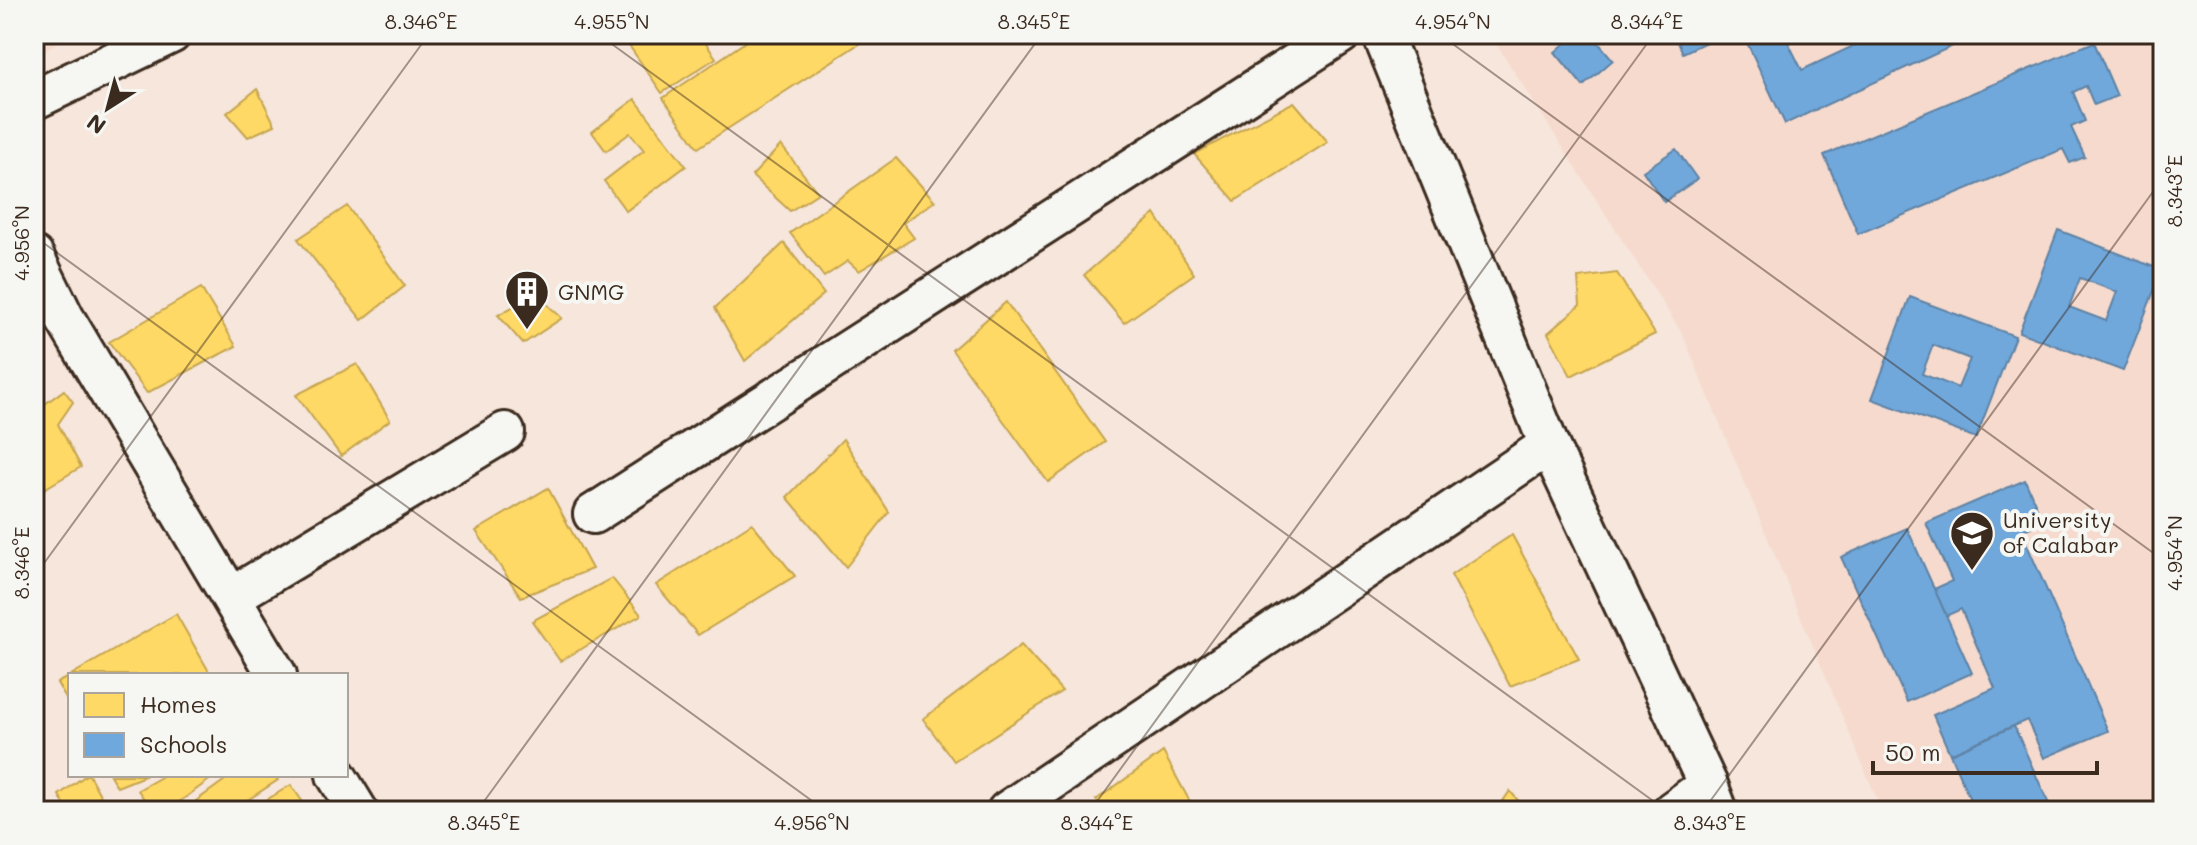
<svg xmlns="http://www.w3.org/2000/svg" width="2197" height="845" font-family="Mali,sans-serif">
  <rect width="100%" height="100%" fill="#f6e6dc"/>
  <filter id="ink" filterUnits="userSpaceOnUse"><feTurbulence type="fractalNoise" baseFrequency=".0125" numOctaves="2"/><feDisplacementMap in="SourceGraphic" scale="16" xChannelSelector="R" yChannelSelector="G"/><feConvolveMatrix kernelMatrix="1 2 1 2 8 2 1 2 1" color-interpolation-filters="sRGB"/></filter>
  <g filter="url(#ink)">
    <!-- built -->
    <g fill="#f6dacd">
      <polygon points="34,34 69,34 34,58"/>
      <polygon points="1490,34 2163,34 2163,811 1882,811 1682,333"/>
    </g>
    <!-- homes -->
    <g fill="#ffd966" stroke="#c4a450" stroke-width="2">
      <polygon points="621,34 699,34 716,58 662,93"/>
      <polygon points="757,34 874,34 698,148 663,98"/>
      <polygon points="257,89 275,125 248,137 227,113"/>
      <polygon points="635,99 686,166 626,211 604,181 644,150 630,133 606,151 592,132"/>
      <polygon points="1294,102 1328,142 1235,201 1194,154"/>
      <polygon points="781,145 818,193 790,211 752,176"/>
      <polygon points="896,158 935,201 903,223 914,238 859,271 848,261 824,277 790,233"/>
      <polygon points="347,206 405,286 362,320 298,239"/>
      <polygon points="1155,214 1194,274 1124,323 1084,275"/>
      <polygon points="784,243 824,294 745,361 715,308"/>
      <polygon points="1617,273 1655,334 1571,376 1548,333 1580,305 1578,278"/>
      <polygon points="201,288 236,346 147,393 109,342"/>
      <polygon points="536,294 562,318 523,344 498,315"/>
      <polygon points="1006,302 1105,442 1048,482 952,350"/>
      <polygon points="357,364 390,420 341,456 296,395"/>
      <polygon points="64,390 73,402 58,424 81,467 34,495 34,412"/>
      <polygon points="843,439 889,512 846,567 787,497"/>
      <polygon points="548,488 592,569 521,597 476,531"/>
      <polygon points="752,523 795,576 698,635 656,585"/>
      <polygon points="1512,535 1579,659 1510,686 1451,575"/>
      <polygon points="612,578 641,615 560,661 532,621"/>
      <polygon points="176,614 211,675 71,675"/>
      <polygon points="1021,645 1062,691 954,761 923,719"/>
      <polygon points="70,676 70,706 57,683"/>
      <polygon points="1163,752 1195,811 1104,811 1096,800"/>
      <polygon points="86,775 89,775 109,811 68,811 59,795"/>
      <polygon points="110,775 147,775 117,787"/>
      <polygon points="165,775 216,775 167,811 152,811 138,790"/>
      <polygon points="232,775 274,775 278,780 231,811 203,811 196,801"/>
      <polygon points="291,785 309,811 248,811"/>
      <polygon points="1510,791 1527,811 1496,811"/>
    </g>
    <!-- schools -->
    <g fill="#6fa8dc" stroke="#5f82a3" stroke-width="2" fill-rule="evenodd">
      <polygon points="1576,34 1591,34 1613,60 1583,86 1555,52"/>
      <polygon points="1674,34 1716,34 1717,37 1683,53"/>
      <polygon points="1743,34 1784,34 1802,70 1879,34 1955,34 1959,43 1785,124"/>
      <polygon points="2094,42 2117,96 2094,105 2086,86 2073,92 2085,121 2071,127 2085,157 2070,163 2063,149 1858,234 1824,155"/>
      <polygon points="1676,149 1697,179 1664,202 1643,171"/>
      <path d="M2058,230L2162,270L2123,371L2019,332ZM2080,278L2117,292L2106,321L2069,307Z"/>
      <path d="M1910,297L2015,336L1976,438L1872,399ZM1933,345L1970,359L1958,388L1922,374Z"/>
      <polygon points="2025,480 2043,522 2021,531 2108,731 2044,758 2027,720 1950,754 1933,715 1995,688 1961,609 1946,616 1934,589 1952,581 1926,523"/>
      <polygon points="1907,528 1972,673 1907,702 1841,557"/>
      <polygon points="2014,726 2052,811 1975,811 1950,754"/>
    </g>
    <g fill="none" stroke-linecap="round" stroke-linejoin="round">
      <!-- minor casing -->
      <g stroke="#3b2a1e" stroke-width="44">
        <g id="minor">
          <polyline points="1382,34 1549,445 1708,785 1718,811"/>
          <polyline points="34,100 171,34"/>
          <polyline points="34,256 64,317 277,675"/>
          <polyline points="593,514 1341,34"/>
          <polyline points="231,597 505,432"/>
          <polyline points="336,775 358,811"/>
          <polyline points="1007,811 1549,445"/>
          <polyline points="1672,811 1708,785"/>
        </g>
      </g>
      <!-- minor -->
      <use href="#minor" stroke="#f6f6f2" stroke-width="38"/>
    </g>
  </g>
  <!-- ticks -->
  <path fill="none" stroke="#3b2a1e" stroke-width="2" stroke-opacity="0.45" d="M598,34L1667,811M1439,34L2163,560M34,236L826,811M34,577L429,34M477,811L1042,34M1090,811L1654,34M1703,811L2163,178"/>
  <!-- icons -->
  <defs>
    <g id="building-pin" transform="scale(2.3)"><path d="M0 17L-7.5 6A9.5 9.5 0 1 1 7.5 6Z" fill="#3b2a1e" stroke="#f6f6f2"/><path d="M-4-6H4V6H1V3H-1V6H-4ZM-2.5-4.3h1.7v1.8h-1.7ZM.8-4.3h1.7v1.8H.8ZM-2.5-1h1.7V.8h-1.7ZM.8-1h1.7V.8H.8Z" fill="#fff"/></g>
    <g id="university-pin" transform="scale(2.3)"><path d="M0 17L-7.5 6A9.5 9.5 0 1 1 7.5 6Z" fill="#3b2a1e" stroke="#f6f6f2"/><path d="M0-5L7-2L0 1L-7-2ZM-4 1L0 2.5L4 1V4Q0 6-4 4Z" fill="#fff"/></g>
  </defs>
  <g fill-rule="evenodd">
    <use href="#building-pin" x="527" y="292"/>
    <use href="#university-pin" x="1972" y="533"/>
  </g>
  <g text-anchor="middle" stroke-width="8" stroke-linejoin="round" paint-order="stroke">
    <!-- poi labels -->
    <g font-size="22" fill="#3b2a1e" stroke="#f6f6f2" text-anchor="start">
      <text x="558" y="300">GNMG</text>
      <text x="2003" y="528">University<tspan x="2003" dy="25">of Calabar</tspan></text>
    </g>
  </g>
  <!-- margin -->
  <rect width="2197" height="845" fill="none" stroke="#f6f6f2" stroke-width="88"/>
  <!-- legend -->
  <rect x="68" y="673" width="280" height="104" fill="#f6f6f2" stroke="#aba49d" stroke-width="2"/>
  <rect x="84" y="693" width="40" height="24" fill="#ffd966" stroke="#aba49d" stroke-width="2"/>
  <text x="140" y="713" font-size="24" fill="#3b2a1e">Homes</text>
  <rect x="84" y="733" width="40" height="24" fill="#6fa8dc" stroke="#aba49d" stroke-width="2"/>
  <text x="140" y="753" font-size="24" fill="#3b2a1e">Schools</text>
  <!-- north arrow -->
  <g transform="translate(108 108) rotate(216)" stroke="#f6f6f2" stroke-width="6" paint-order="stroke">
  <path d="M0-6L14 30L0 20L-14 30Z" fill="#3b2a1e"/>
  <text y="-12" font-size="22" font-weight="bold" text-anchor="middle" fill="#3b2a1e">N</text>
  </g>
  <!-- scale -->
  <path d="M1873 761v12h224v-12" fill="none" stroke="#3b2a1e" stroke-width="4"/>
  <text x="1885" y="761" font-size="24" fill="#3b2a1e" stroke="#f6f6f2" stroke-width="6" paint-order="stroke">50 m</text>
  <rect x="44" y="44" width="2109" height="757" fill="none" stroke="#3b2a1e" stroke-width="3"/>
  <g font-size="20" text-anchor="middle" fill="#3b2a1e">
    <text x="421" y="29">8.346°E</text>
    <text x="612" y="29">4.955°N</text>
    <text x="1034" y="29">8.345°E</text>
    <text x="1453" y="29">4.954°N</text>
    <text x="1647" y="29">8.344°E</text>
    <text transform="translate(2175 191) rotate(-90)" y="7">8.343°E</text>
    <text transform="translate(22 243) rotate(-90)" y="7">4.956°N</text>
    <text transform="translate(2175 553) rotate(-90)" y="7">4.954°N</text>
    <text transform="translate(22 563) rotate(-90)" y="7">8.346°E</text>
    <text x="484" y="830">8.345°E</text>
    <text x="812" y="830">4.956°N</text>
    <text x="1097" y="830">8.344°E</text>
    <text x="1710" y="830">8.343°E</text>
  </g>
</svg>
